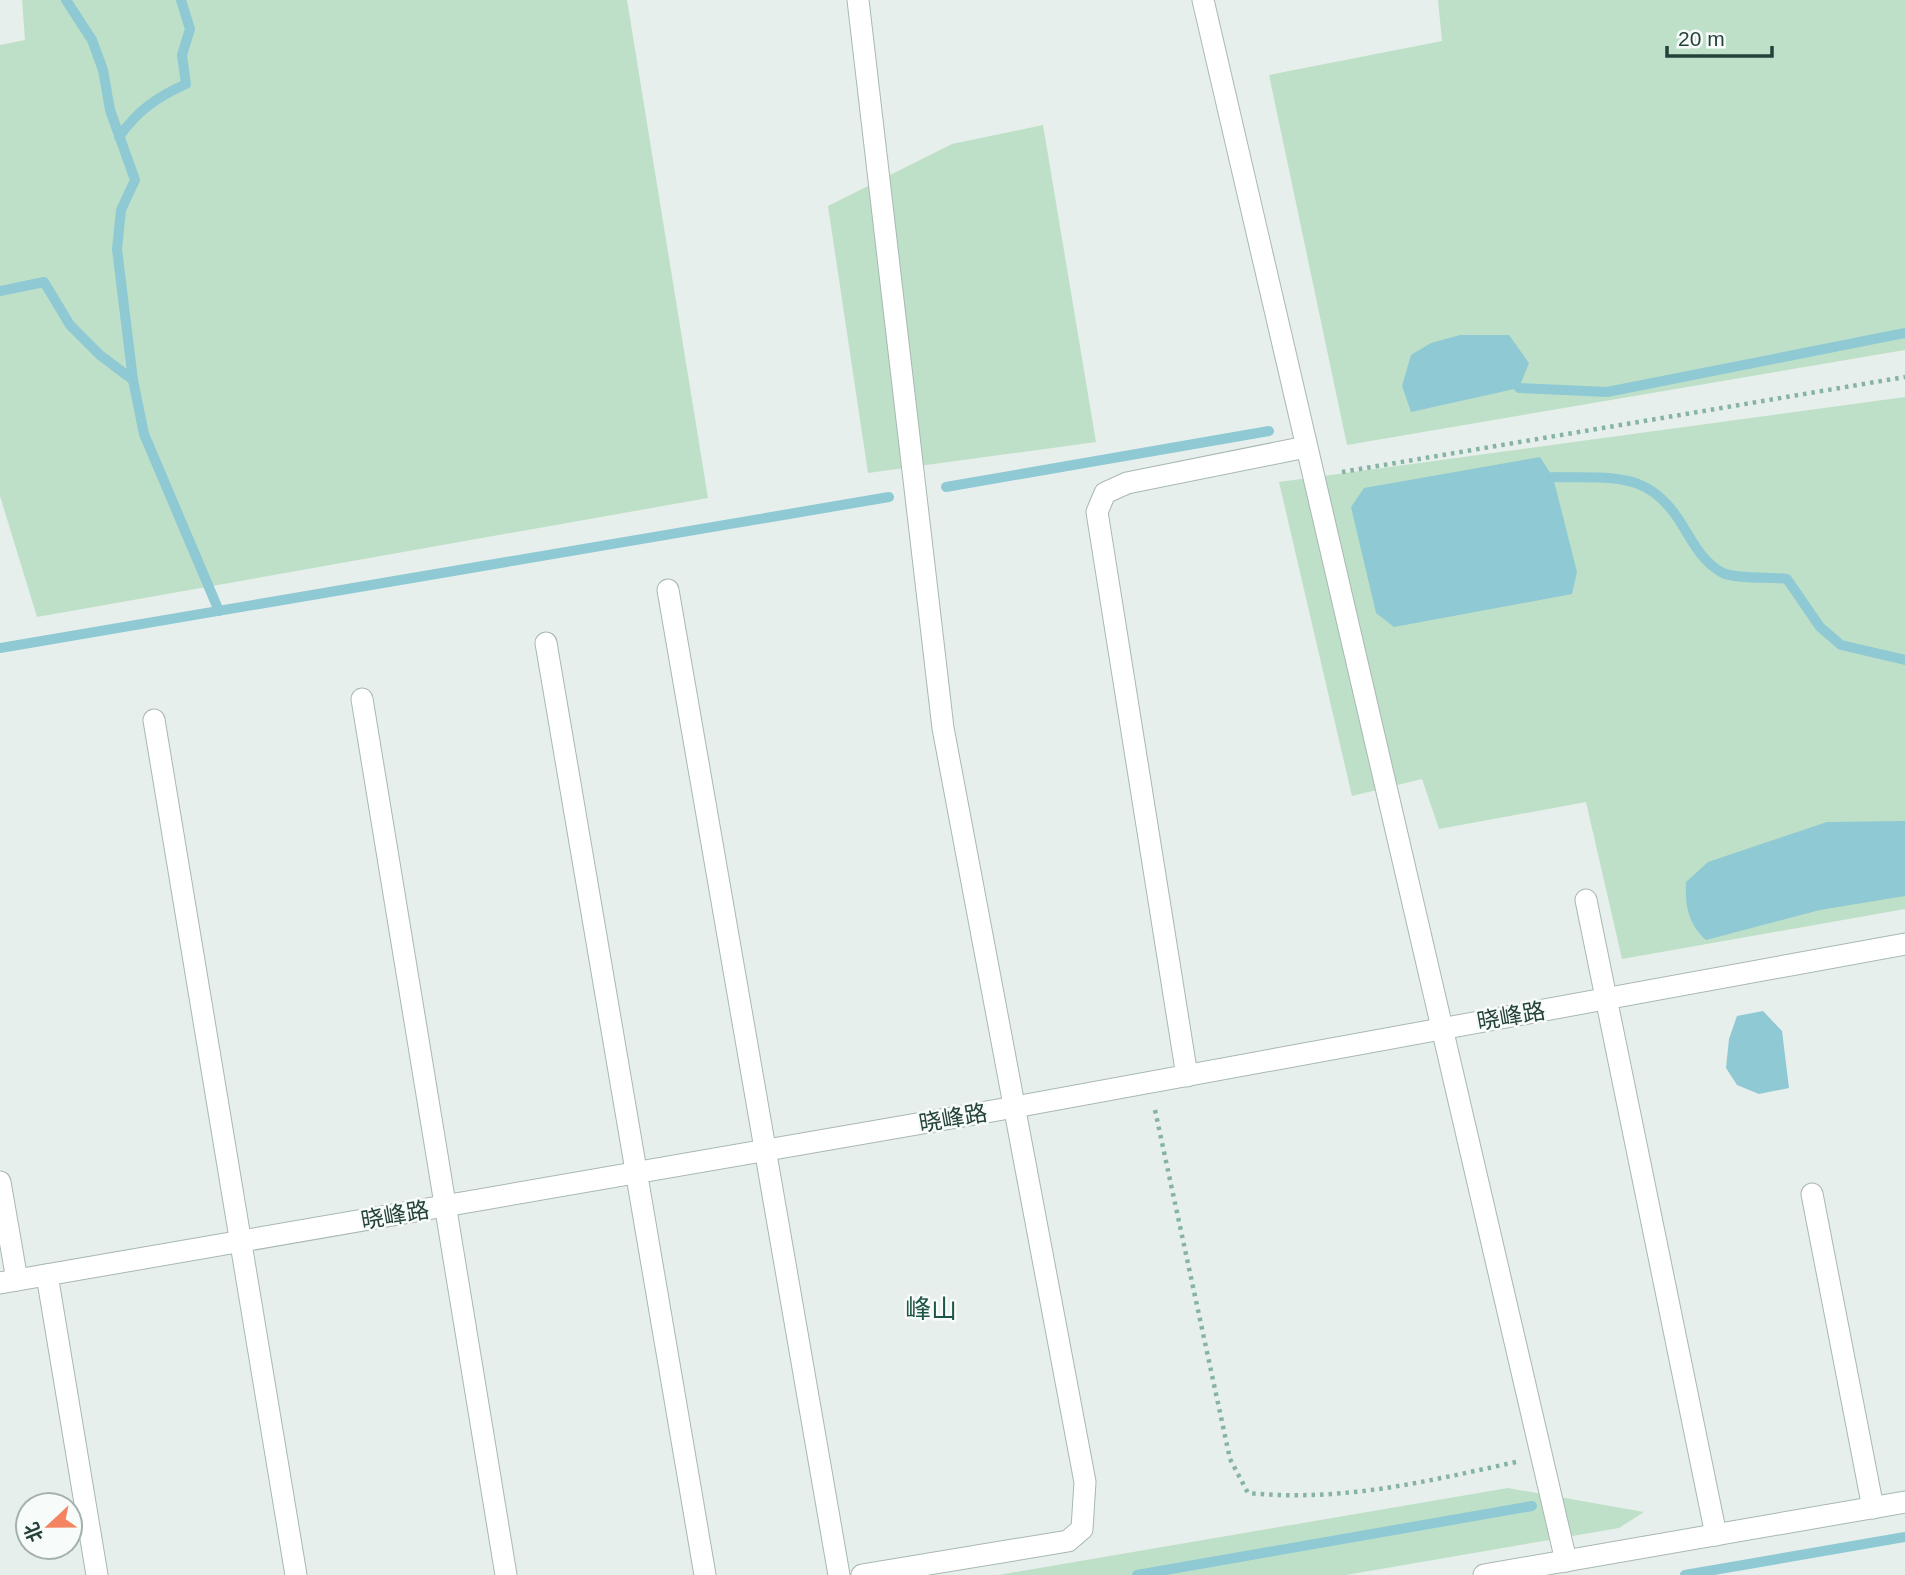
<svg xmlns="http://www.w3.org/2000/svg" width="1905" height="1575" font-family="Arial,'Noto Sans SC',sans-serif">
  <rect width="100%" height="100%" fill="#e6efeb"/>
  <!-- green -->
  <g fill="#bfe0c8">
    <polygon points="22,0 627,0 708,498 37,617 0,496 0,45 25,40"/>
    <polygon points="1438,0 1905,0 1905,350 1347,445 1269,75 1442,41"/>
    <polygon points="1043,125 1096,442 868,473 828,206 952,144"/>
    <polygon points="1905,397 1905,909 1622,959 1586,802 1439,829 1422,779 1352,796 1279,482"/>
    <polygon points="1508,1488 1644,1512 1619,1528 1346,1575 998,1575"/>
  </g>
  <!-- water -->
  <g fill="#8ec9d4">
    <polygon points="1460,335 1509,335 1529,363 1519,388 1411,412 1402,386 1411,355 1431,343"/>
    <polygon points="1540,457 1553,477 1577,572 1572,594 1394,627 1376,613 1351,507 1364,488"/>
    <path d="M1905,821V896L1820,910L1706,940C1688,924 1685,906 1686,882L1708,862L1827,822Z"/>
    <polygon points="1763,1011 1782,1031 1789,1088 1759,1094 1737,1085 1726,1068 1729,1039 1737,1016"/>
  </g>
  <g fill="none" stroke-linecap="round" stroke-linejoin="round">
    <!-- stream -->
    <g stroke="#8ec9d4" stroke-width="10">
      <polyline points="66,0 92,40 103,70 110,110 135,180 121,210 117,249 133,380 144,434 219,611"/>
      <path d="M119,137C137,111 157,97 186,84L182,55L190,29L181,0"/>
      <polyline points="0,291 44,282 70,325 100,355 133,380"/>
      <polyline points="1519,388 1607,392 1905,333"/>
      <path d="M1553,477C1615,479 1650,469 1684,528C1695,546 1704,563 1723,573C1735,579 1771,577 1787,579L1820,627L1841,645L1905,660"/>
      <polyline points="946,487 1269,431"/>
      <polyline points="0,648 889,497"/>
      <polyline points="1137,1575 1532,1506"/>
      <polyline points="1685,1575 1905,1537"/>
    </g>
    <!-- minor casing -->
    <g stroke="#a8b8b2" stroke-width="23">
      <g id="minor">
        <polyline points="858,0 943,728 1085,1482 1082,1529 1068,1541 862,1575"/>
        <polyline points="1203,0 1566,1561"/>
        <polyline points="668,590 839,1575"/>
        <polyline points="546,643 705,1575"/>
        <polyline points="362,699 506,1575"/>
        <polyline points="154,720 296,1575"/>
        <polyline points="1586,900 1716,1535"/>
        <polyline points="1187,1076 1097,512 1105,493 1127,483 1306,447"/>
        <polyline points="0,1182 17,1280"/>
        <polyline points="1812,1194 1873,1508"/>
        <polyline points="47,1275 97,1575"/>
        <polyline points="0,1283 1015,1107 1905,944"/>
        <polyline points="1484,1575 1905,1502"/>
      </g>
    </g>
    <!-- path -->
    <g stroke="#86b3a5" stroke-width="4.5" stroke-dasharray="3.5 5" stroke-linecap="butt">
      <polyline points="1342,472 1905,377"/>
      <path d="M1155,1110L1230,1459L1248,1493C1343,1502 1424,1482 1516,1462"/>
    </g>
    <!-- minor -->
    <use href="#minor" stroke="#fff" stroke-width="21"/>
  </g>
  <g text-anchor="middle" stroke-width="5" stroke-linejoin="round" paint-order="stroke">
    <!-- street labels -->
    <g font-size="23" fill="#24423a" stroke="#f7fbf9">
      <text transform="translate(1511 1016) rotate(-10)" y="8">晓峰路</text>
      <text transform="translate(953 1118) rotate(-10)" y="8">晓峰路</text>
      <text transform="translate(395 1215) rotate(-10)" y="8">晓峰路</text>
    </g>
    <!-- quarter labels -->
    <g font-size="26" fill="#1f5548" stroke="#f7fbf9">
      <text x="931" y="1318">峰山</text>
    </g>
  </g>
  <!-- north arrow -->
  <g transform="translate(49 1526) rotate(248)"><circle r="33" fill="#f7fbf9" stroke="#a3b1ad" stroke-width="2"/>
  <path d="M0-5L12 26L0 18L-12 26Z" fill="#f4845f"/>
  <text y="-10" font-size="19" font-weight="bold" text-anchor="middle" fill="#24423a">北</text>
  </g>
  <!-- scale -->
  <path d="M1667 46v10h105v-10" fill="none" stroke="#24423a" stroke-width="3.5"/>
  <text x="1678" y="46" font-size="21" fill="#24423a" stroke="#f7fbf9" stroke-width="5" paint-order="stroke">20 m</text>
</svg>
